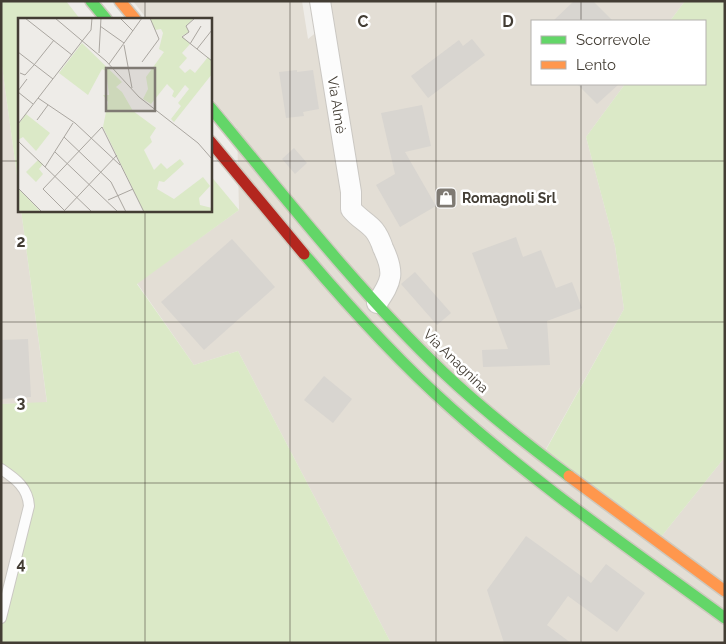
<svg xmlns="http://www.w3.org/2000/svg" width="726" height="644" font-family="Raleway,sans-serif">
  <rect width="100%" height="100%" fill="#eeece8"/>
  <!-- residential -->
  <g fill="#e3ded5">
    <polygon points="133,1 302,1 308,39 328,23 325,1 685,1 670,21 532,21 532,84 625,84 586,137 615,246 624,309 542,456 657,542 725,457 725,643 391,643 238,351 194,365 137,283 239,210 237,128 210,96 210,19 147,19"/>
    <polygon points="1,59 19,190 19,210 21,210 47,403 1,404"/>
    <polygon points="1,473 29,499 1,604"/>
  </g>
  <!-- green -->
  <g fill="#dbe9c7">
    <polygon points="1,1 66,1 80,19 19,19 19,190 1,59"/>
    <polygon points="685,1 725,1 725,457 657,542 542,457 624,309 615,246 586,137 625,84 705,84 705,21 670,21"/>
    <polygon points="210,175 239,210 137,284 194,365 238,351 391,643 1,643 1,604 29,499 1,469 1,404 47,402 21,210 210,210"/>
  </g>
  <!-- building -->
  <g fill="#d8d5d0">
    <polygon points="574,1 593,1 613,21 553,21"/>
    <polygon points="472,39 485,55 428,98 411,76 459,40 463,46"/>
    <polygon points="297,70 297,72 313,70 319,109 303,112 304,116 286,118 279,72"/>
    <polygon points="577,84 619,84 597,104"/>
    <polygon points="422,105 431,146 405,152 436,206 400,227 376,185 395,174 381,113"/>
    <polygon points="294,148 307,163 295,174 282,159"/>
    <polygon points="516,237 523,257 541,250 556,288 572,282 582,308 547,321 550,365 483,367 482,350 508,349 472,253"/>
    <polygon points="232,239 275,287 204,350 161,302"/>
    <polygon points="415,272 451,313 437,325 401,284"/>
    <polygon points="28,339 31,397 1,399 1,340"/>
    <polygon points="324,376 352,399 333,423 304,400"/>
    <polygon points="526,536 591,583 606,564 645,593 617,632 568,596 547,625 571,643 504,643 487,590"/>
  </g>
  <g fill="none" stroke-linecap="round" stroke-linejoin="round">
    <!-- lane casing -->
    <g stroke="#cbc8c3" stroke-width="12">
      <path id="lane" d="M1,469C16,479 28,488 29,506L1,618"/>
    </g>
    <!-- street casing -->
    <g stroke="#cbc8c3" stroke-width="22">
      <path id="street" d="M320,1L351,192V209C358,218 367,222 374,230C378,235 381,242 383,248C395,273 392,281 377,303"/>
    </g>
    <!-- fast casing -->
    <g stroke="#cec9be" stroke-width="14">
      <g id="fast">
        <polyline points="91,1 106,19"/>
        <path d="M210,107C285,197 358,291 443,372C483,410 525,443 569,476"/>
        <path d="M304,254C350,308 398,361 451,408C537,485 632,550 725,618"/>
      </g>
    </g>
    <!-- slow casing -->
    <g stroke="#cec9be" stroke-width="14">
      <g id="slow">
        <polyline points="120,1 135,19"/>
        <polyline points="569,476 725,591"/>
      </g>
    </g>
    <!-- jam casing -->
    <g stroke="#cec9be" stroke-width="14">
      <polyline id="jam" points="210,141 304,254"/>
    </g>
    <!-- lane -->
    <use href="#lane" stroke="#fcfcfc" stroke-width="10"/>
    <!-- street -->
    <use href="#street" stroke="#fcfcfc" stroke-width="20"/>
    <!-- fast -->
    <use href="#fast" stroke="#63d668" stroke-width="11"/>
    <!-- slow -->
    <use href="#slow" stroke="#ff974d" stroke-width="11"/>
    <!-- jam -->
    <use href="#jam" stroke="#b3261e" stroke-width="11"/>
  </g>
  <!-- grid -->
  <path fill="none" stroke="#433d34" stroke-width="1" stroke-opacity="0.55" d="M145,1V19M290,1V643M436,1V643M581,1V21M581,84V643M1,161H19M210,161H725M145,210V643M1,322H725M1,483H725"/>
  <!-- icons -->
  <defs>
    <g id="shop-square" transform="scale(1.125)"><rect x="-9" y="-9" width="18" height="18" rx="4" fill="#7f7a73" stroke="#fff"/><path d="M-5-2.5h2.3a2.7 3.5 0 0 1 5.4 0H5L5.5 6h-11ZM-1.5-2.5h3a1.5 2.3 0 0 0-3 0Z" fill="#fff"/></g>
  </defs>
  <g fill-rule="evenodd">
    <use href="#shop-square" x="446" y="198"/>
  </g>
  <g text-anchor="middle" stroke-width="5" stroke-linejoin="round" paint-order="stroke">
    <!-- street labels -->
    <g font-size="14" fill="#433d34" stroke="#fff">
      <text transform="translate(337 105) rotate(81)" y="5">Via Almè</text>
      <text transform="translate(456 361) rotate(44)" y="5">Via Anagnina</text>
    </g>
    <!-- poi labels -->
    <g font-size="14" font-weight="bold" fill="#433d34" stroke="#fff" text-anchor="start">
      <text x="462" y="203">Romagnoli Srl</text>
    </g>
  </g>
  <!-- overview -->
  <g transform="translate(18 18)">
    <rect width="194" height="194" fill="#eeece8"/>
    <path d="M132,0H176L168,8L171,14L164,18L172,26L164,35L169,40L161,49L167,55L172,51L177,55L190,39L194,43V56L156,104L153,101L163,88L160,85L171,71L167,67L157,80L154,78L156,73L149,66L133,86L125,81L130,71L128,59L146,34L141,31L145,15L143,11L137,12ZM64,25L104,64L98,69L104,74L115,93L138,110L132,119L134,124L126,132L136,152L143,145L149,151L162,141L166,146L146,164L141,163L139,171L156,181L185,159L192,168L181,180L182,187L194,190V194H126L85,109L90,84L85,77H91L88,53L84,51L70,77L41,55ZM8,96L32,115L18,133L5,119L0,122V107ZM20,142L25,146L21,151L25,156L18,164L8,154ZM0,170L23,194H0Z" fill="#dbe9c7"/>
    <path fill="none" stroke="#aaa6a0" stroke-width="1" d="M7,0L54,37M37,0L88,43L121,79L180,125L194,141M102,0L115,13M177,0L168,8L171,14L164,19L194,43M82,8L106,25M65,22L73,12L74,0M172,26L183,8M106,27L114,70M179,31L194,12M0,34L35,61M81,35L83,0M124,44L141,21L132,0M91,46L124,0M16,47L36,22M2,55L7,57L16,47M0,73L9,61M0,74L15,86M20,80L57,105L102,147M19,102L30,87M0,106L65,22M46,119L93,164L108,194M0,123L74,194M37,134L100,194M27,149L55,105M0,170L24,194M90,182L115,171M46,193L99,137M48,194L25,171L84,109L126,194"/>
    <path fill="#7f7a73" fill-opacity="0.15" stroke="#7f7a73" stroke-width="2.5" d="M88,50H137V93H88Z"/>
    <rect width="194" height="194" fill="none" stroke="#433d34" stroke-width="2.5"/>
  </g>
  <g font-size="16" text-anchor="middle" font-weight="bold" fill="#433d34" stroke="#fff" stroke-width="5" stroke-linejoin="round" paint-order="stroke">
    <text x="363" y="27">C</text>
    <text x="508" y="27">D</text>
    <text x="21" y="247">2</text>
    <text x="21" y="408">3</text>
    <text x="21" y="569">4</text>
  </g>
  <!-- border -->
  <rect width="726" height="644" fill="none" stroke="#433d34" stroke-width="5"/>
  <!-- legend -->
  <rect x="531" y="20" width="175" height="65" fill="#ffffff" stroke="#b4b1ae"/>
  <rect x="541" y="36" width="25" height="8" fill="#63d668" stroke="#b4b1ae"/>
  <text x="576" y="45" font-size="15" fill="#433d34">Scorrevole</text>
  <rect x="541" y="61" width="25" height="8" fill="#ff974d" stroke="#b4b1ae"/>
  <text x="576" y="70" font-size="15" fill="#433d34">Lento</text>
</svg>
